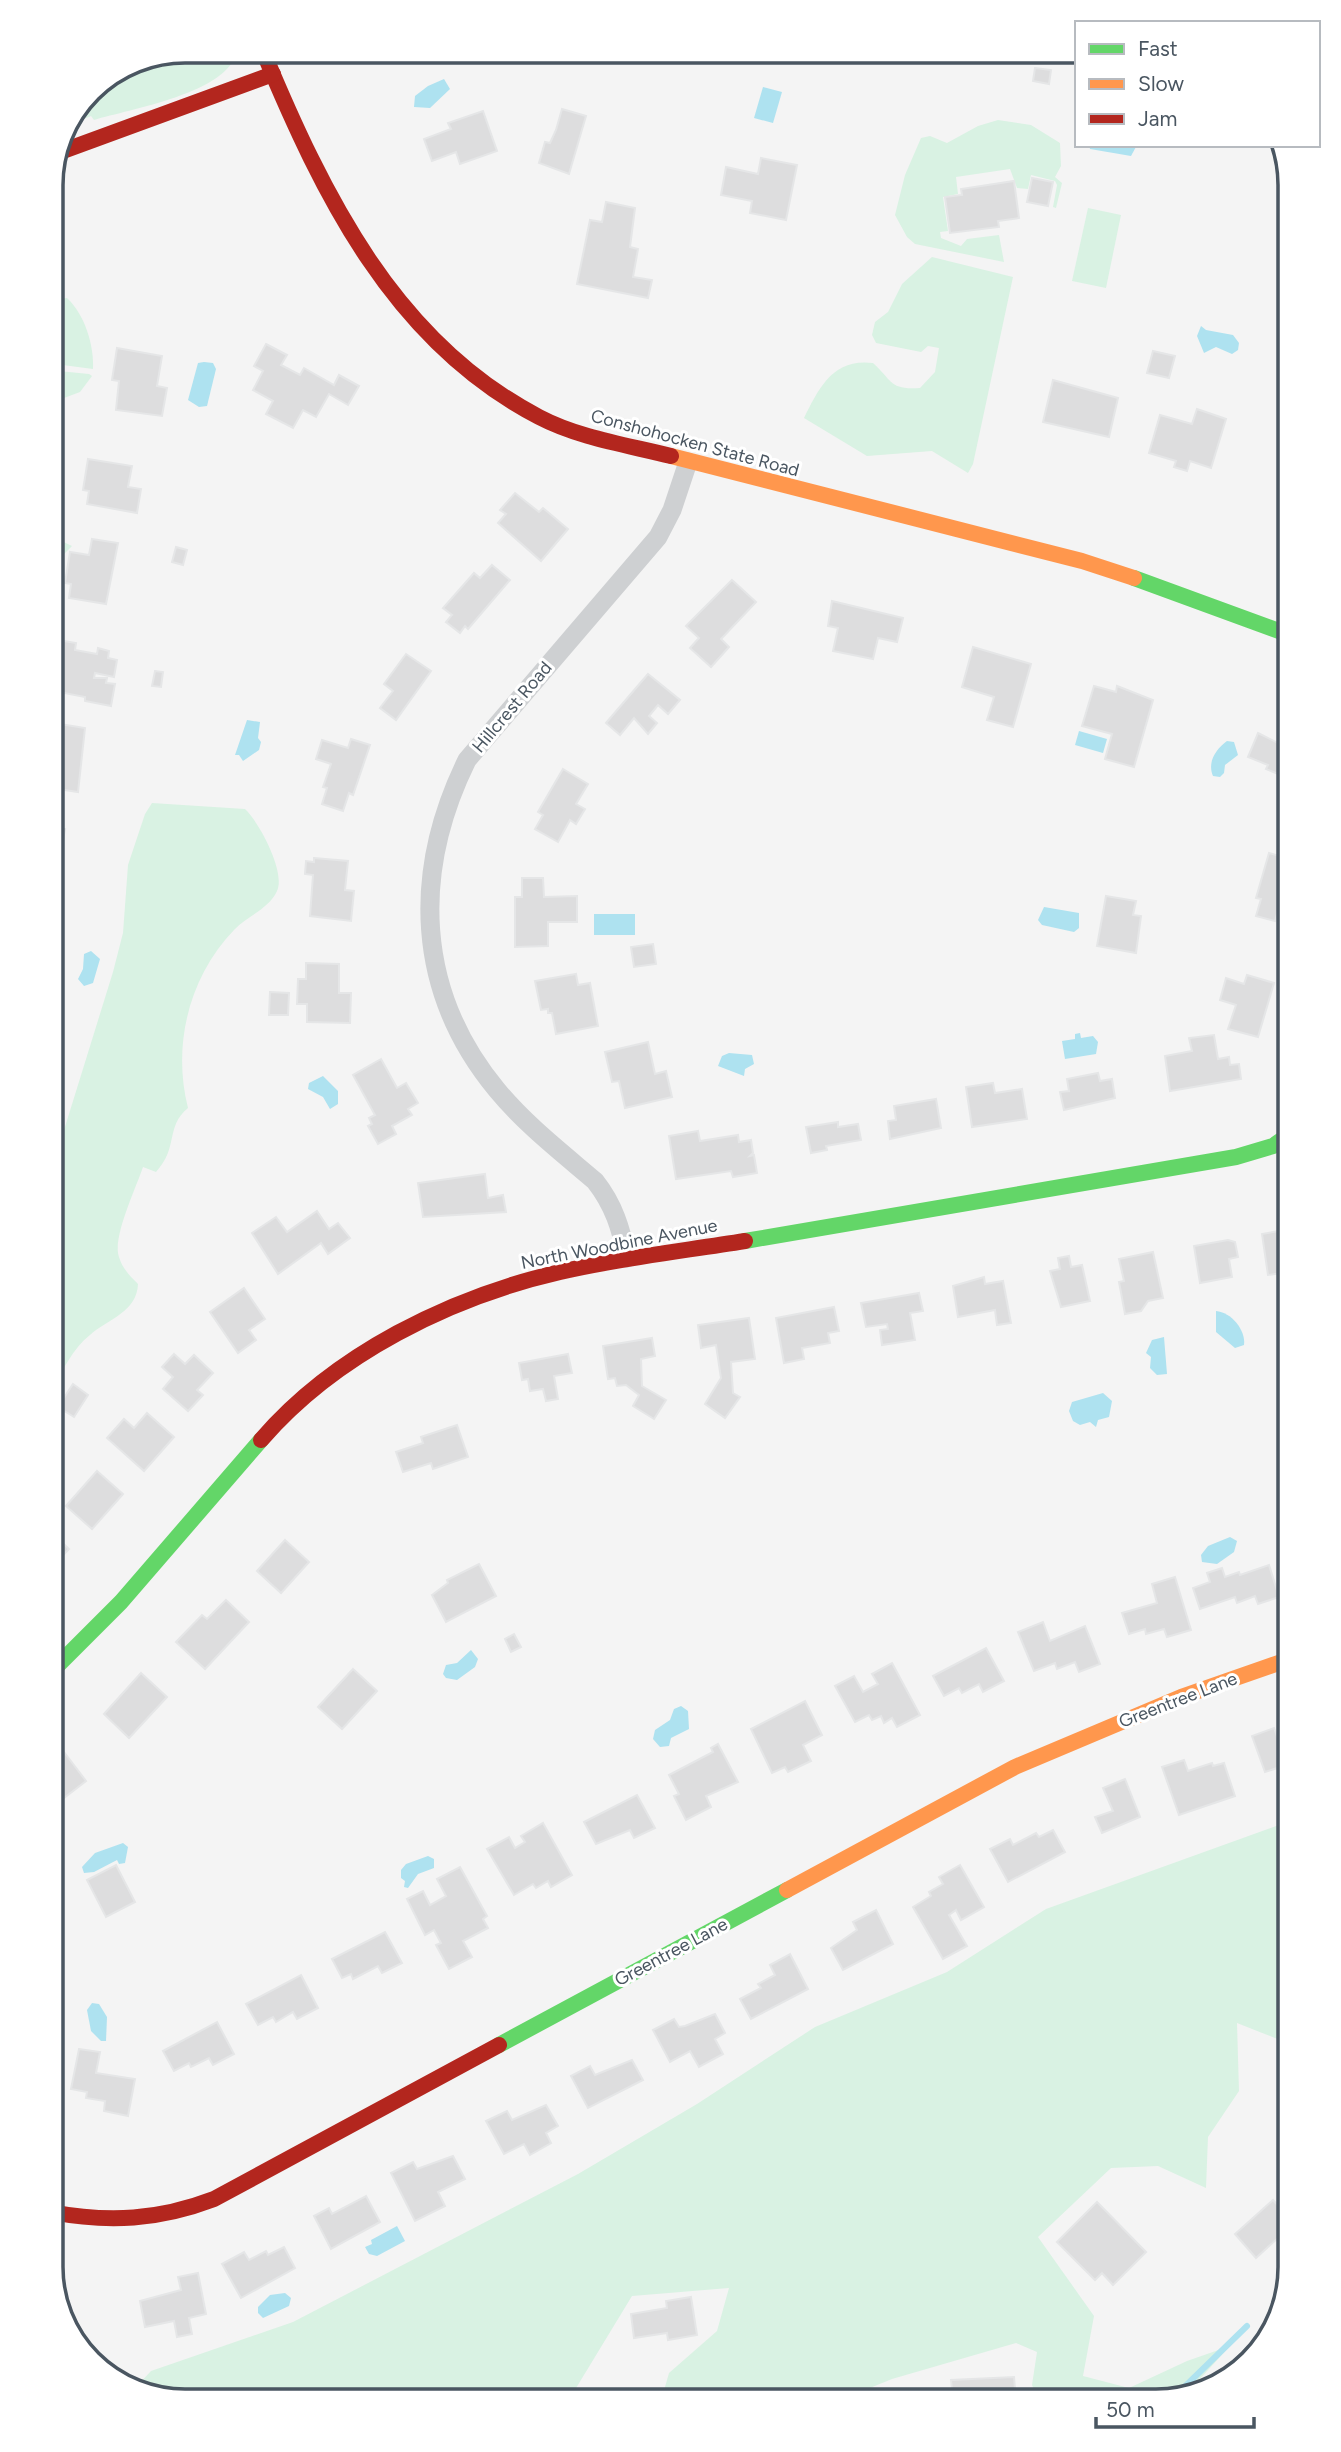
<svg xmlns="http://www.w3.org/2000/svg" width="1341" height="2452" font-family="Figtree,sans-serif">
  <rect width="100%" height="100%" fill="#f4f4f4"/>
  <!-- green -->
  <g fill="#d9f2e3">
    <path d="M185,51H237C229,93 130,109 94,120L91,116L75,123C100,68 129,62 185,51Z"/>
    <polygon points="998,120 1031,125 1060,143 1061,166 1055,177 1062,183 1056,208 1053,207 1057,185 1055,181 1031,175 1028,189 1017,188 1010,169 956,177 958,194 943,197 948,231 940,232 941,238 961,246 967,239 999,235 1004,262 915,244 907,237 895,215 905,175 921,138 930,136 947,143 978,126"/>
    <polygon points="1088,208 1121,215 1106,288 1072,281"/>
    <path d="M932,257L1013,277L973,464L968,473L932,451L867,456L804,418C819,388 833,358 873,363C893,381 889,390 920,388L935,372L939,348L928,346L921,352L876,343L872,335L875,322L888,312L902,284Z"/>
    <path d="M67,298C85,315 94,345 93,369L55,364L53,300Z"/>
    <polygon points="59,371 89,374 92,376 80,392 56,401 58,393 51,391 54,372"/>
    <polygon points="51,536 72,546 62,556 61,578 51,582"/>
    <path d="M152,803L245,809C259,822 286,872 277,891C269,909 247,916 234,930C189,977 172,1045 188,1108C165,1127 179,1147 156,1172L143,1167C136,1188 112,1238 119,1257C122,1268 130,1276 138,1284C137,1312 108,1319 90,1335C73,1348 62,1372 51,1390V1172L113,972L123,933L128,865L145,814Z"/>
    <polygon points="1290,1821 1290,2044 1237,2023 1239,2091 1208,2137 1206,2188 1158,2166 1111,2168 1038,2237 1094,2316 1083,2376 1129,2388 1187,2361 1230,2346 1187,2393 1178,2397 1156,2401 1039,2401 1032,2385 1037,2352 1016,2343 892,2379 838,2401 790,2401 763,2397 761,2401 661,2401 669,2373 717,2331 729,2288 632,2296 570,2398 176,2401 136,2387 151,2371 293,2322 578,2174 697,2104 815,2027 947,1972 1046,1909"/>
  </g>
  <!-- water -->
  <g fill="#aee2f0">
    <polygon points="444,79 450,89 430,108 414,107 415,96 428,86"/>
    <polygon points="763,87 782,92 773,123 754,118"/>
    <polygon points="1089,145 1137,145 1131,156 1090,149"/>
    <polygon points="1201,326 1206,330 1233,335 1239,343 1238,350 1232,354 1216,347 1204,353 1197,336"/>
    <polygon points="204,362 213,363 216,369 207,406 199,407 188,400 198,363"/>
    <polygon points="247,720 260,722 258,738 261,742 259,750 243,761 239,755 235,755"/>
    <polygon points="1079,731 1107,739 1103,753 1075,745"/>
    <path d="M1227,741L1234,742L1238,755L1225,765L1224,773L1220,777L1213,776C1207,762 1216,749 1227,741Z"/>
    <polygon points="1044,907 1079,913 1079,928 1074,932 1042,925 1038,920"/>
    <rect x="594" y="914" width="41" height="21"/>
    <polygon points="91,951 100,959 93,983 84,986 78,979 83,969 84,954"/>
    <polygon points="1080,1033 1081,1038 1093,1036 1098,1042 1096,1054 1065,1059 1062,1041 1075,1039 1075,1034"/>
    <polygon points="729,1053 752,1055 754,1064 745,1069 744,1076 718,1066 722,1056"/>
    <polygon points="323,1076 338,1091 338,1104 330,1109 323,1097 308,1089 309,1083"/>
    <path d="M1216,1311C1231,1312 1246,1330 1244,1345L1235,1348L1216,1332Z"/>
    <polygon points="1164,1337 1167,1374 1157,1375 1150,1368 1151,1357 1146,1353 1152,1340"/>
    <polygon points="1103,1393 1112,1401 1109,1417 1098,1420 1096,1427 1090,1422 1080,1425 1073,1421 1069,1411 1072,1402"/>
    <polygon points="1230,1537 1237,1541 1234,1552 1217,1564 1202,1562 1201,1555 1208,1546"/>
    <polygon points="471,1650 478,1659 475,1667 457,1680 446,1678 443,1674 446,1665 457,1663"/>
    <polygon points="681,1706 688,1711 689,1729 671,1738 669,1746 660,1747 653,1739 655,1730 670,1720 674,1709"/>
    <polygon points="123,1843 128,1847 125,1863 119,1864 117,1860 94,1872 84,1873 82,1867 95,1853"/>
    <polygon points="428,1856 434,1859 434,1868 418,1874 408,1888 404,1887 405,1881 401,1878 401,1870 406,1864"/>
    <polygon points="92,2003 99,2004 107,2017 106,2041 101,2041 91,2031 87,2010"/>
    <polygon points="397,2226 405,2241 377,2256 369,2254 365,2247 372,2244 371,2240"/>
    <polygon points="285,2293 291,2298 289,2306 263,2318 258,2313 258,2307 270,2295"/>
  </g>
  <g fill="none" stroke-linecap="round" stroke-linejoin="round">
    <!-- stream -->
    <polyline stroke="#aee2f0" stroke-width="6" points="1173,2398 1247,2326"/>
  </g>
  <!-- building -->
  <g fill="#ddddde" stroke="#e5e6e7" stroke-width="2">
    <polygon points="1035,68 1051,70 1049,84 1033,81"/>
    <polygon points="562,109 586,116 569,174 539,163 545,142 550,143 556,130"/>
    <polygon points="483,111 497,151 460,164 456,152 432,161 424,139 451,129 448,123"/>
    <polygon points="761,158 797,165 786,220 750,213 752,201 721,195 726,167 758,174"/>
    <polygon points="1032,178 1053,182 1048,206 1027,202"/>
    <polygon points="1014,181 1019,218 998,221 999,227 950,233 945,197 962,195 961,189"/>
    <polygon points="606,202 635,208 630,247 638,249 633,277 652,280 648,298 577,284 590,220 602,222"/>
    <polygon points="266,344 287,355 281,365 300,375 304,368 334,385 339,375 359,386 348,405 329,394 316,417 303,410 293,428 266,414 273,401 253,390 263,371 254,366"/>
    <polygon points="117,348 162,356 157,386 167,388 162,416 116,410 119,381 112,380"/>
    <polygon points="1153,351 1175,356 1169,378 1147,373"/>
    <polygon points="1053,380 1118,398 1109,437 1043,422"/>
    <polygon points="1197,409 1226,419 1211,468 1190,461 1187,471 1174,467 1176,461 1149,453 1160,415 1192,424"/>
    <polygon points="88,459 132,466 128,487 141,489 137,513 87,504 89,491 83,490"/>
    <polygon points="515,493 539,512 543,508 568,529 541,561 498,523 506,514 500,510"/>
    <polygon points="92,539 118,543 106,604 69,598 71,584 65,583 70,552 89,555"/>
    <polygon points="176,547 187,550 183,565 172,562"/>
    <polygon points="492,565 510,580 468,629 465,626 460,633 446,622 452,615 443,608 474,573 480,578"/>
    <polygon points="732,580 756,602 721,639 729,647 711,667 690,648 699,638 686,626"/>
    <polygon points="832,601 903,618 897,642 878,638 873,659 833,651 838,628 828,626"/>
    <polygon points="58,640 76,643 75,650 97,654 98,648 109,651 108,658 117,660 114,677 95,673 94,678 107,678 106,683 115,684 111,706 85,701 85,697 54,691 56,679 51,678 51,662 54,645 57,645"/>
    <polygon points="973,647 1031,664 1013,727 987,720 994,697 962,687"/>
    <polygon points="406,654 431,671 396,720 380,708 393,691 384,684"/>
    <polygon points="155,671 163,672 161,687 152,686"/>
    <polygon points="648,674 680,700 668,714 658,705 649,716 657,723 648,734 634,718 620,735 606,723"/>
    <polygon points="1094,686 1116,692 1117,686 1153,700 1134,767 1105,759 1112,734 1082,726"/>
    <polygon points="60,724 85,728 78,792 51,788 51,741 57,742"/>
    <polygon points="1258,733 1290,749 1290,779 1266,769 1268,765 1248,757"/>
    <polygon points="351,739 370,745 353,795 349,793 343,811 322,804 327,788 323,787 331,764 316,759 322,740 348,748"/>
    <polygon points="563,769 588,784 576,804 585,809 576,824 570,820 558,842 535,829 543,815 538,812"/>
    <polygon points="51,827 65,829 57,876 51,875"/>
    <polygon points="1269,853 1290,859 1290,895 1285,905 1280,903 1275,921 1256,916 1261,899 1256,898"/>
    <polygon points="314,858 348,861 345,890 354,891 351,921 310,916 313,875 305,874 306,861 314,862"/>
    <polygon points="522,878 543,878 544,897 577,896 577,922 548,922 548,946 515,947 515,897 522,897"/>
    <polygon points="1106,896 1136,901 1133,915 1141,916 1136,953 1097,946"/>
    <polygon points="653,944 656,964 634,967 631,947"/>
    <polygon points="51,952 56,953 53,974 51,973"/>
    <polygon points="306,963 339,964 339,993 351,993 350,1023 307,1022 307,1004 297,1004 298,979 306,979"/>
    <polygon points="576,974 578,985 590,983 598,1026 556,1034 552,1013 548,1013 548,1009 541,1010 535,981"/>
    <polygon points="1247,975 1274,983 1258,1037 1228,1029 1236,1005 1220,1000 1226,978 1244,984"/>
    <polygon points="270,992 289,993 288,1015 269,1015"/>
    <polygon points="1214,1035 1218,1059 1229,1057 1230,1065 1239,1064 1241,1079 1170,1091 1165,1056 1192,1051 1189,1038"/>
    <polygon points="648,1042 655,1074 666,1071 672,1097 625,1108 619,1081 612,1082 605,1052"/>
    <polygon points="381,1059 397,1088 406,1083 418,1103 408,1109 412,1115 392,1126 396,1134 378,1144 368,1126 372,1124 369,1118 375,1115 353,1075"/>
    <polygon points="1098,1073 1100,1081 1112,1079 1115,1098 1064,1110 1060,1092 1069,1091 1067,1079"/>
    <polygon points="993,1083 995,1093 1022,1089 1027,1119 972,1127 966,1087"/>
    <polygon points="936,1099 941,1128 890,1139 888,1121 896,1120 894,1106"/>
    <polygon points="838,1122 838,1127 858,1124 861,1140 826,1146 827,1150 811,1153 806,1127"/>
    <polygon points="698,1131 700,1141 738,1135 739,1142 751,1140 753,1153 750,1156 754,1155 757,1173 733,1177 731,1171 676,1179 669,1136"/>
    <polygon points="485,1174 488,1198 503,1195 506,1212 423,1217 418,1183"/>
    <polygon points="317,1211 329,1229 338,1223 350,1238 328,1254 321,1243 278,1274 252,1233 276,1217 287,1232"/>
    <polygon points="1290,1229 1290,1272 1268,1275 1262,1234"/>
    <polygon points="1228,1240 1235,1242 1238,1257 1229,1259 1232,1277 1200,1283 1194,1246"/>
    <polygon points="1153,1252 1163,1298 1148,1301 1141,1311 1125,1314 1119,1282 1124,1281 1119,1259"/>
    <polygon points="1069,1256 1071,1267 1082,1265 1090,1301 1061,1307 1050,1271 1060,1269 1058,1258"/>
    <polygon points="984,1277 985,1284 1003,1281 1011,1323 997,1325 995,1310 958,1317 953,1286"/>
    <polygon points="244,1288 265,1319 249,1330 256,1340 238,1353 210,1312"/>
    <polygon points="919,1293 923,1311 910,1313 915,1340 882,1345 880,1330 888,1329 887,1324 866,1327 861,1303"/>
    <polygon points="834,1307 839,1331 828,1333 830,1343 802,1348 804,1359 784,1363 776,1318"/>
    <polygon points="749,1318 755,1359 731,1362 733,1393 740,1397 725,1418 705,1404 721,1378 716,1345 701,1348 698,1325"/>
    <polygon points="652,1338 655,1356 641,1359 642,1386 666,1400 654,1419 633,1406 639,1395 626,1385 617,1386 615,1378 608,1379 603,1346"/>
    <polygon points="174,1354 185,1364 194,1355 213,1373 197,1390 203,1395 188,1411 163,1389 173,1377 162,1367"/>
    <polygon points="568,1354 572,1373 554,1376 558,1399 546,1401 543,1389 530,1391 528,1379 522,1380 519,1363"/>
    <polygon points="73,1384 88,1395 74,1417 58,1407"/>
    <polygon points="147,1413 174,1437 144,1471 107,1438 124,1419 134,1428"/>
    <polygon points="457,1425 468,1457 433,1469 431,1463 403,1472 396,1452 423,1443 421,1437"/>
    <polygon points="97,1471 123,1494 92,1529 66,1506"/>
    <polygon points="51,1532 69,1549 51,1568"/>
    <polygon points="285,1540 309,1562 281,1593 257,1571"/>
    <polygon points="479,1564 496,1596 446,1622 432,1595 448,1583 447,1580"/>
    <polygon points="1269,1565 1279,1597 1258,1604 1255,1596 1237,1603 1235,1597 1200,1609 1193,1588 1210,1582 1207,1573 1222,1568 1225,1577 1239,1572 1240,1575"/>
    <polygon points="1175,1577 1191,1630 1167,1637 1164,1629 1146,1634 1145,1629 1129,1634 1122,1613 1157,1603 1152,1584"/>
    <polygon points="226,1600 249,1622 205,1669 176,1642 202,1615 207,1619"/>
    <polygon points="1043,1622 1050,1641 1085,1626 1100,1664 1079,1672 1075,1662 1057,1669 1055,1663 1034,1671 1018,1632"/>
    <polygon points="514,1634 521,1647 511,1652 505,1639"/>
    <polygon points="986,1648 1004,1681 983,1692 979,1684 962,1693 959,1688 944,1696 933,1676"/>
    <polygon points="892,1663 920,1715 897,1727 892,1718 884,1723 881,1716 872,1720 869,1715 855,1722 835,1686 854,1676 863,1692 878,1684 872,1674"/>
    <polygon points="353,1669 377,1691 342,1729 318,1707"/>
    <polygon points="141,1673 167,1697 129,1738 104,1714"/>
    <polygon points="805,1701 822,1735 803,1745 811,1761 788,1772 785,1767 772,1773 751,1729"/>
    <polygon points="1274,1728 1278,1739 1290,1734 1290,1764 1265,1772 1252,1736"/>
    <polygon points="718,1744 738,1782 706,1796 711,1807 686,1820 674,1796 679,1794 669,1775 713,1752 711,1748"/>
    <polygon points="64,1752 86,1781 51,1808 51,1763"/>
    <polygon points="1184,1760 1188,1771 1212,1763 1213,1766 1224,1763 1235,1796 1179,1815 1162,1767"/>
    <polygon points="1125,1779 1140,1817 1102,1833 1095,1817 1113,1811 1103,1788"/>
    <polygon points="637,1795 655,1828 634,1838 630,1830 596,1844 584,1822"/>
    <polygon points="543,1823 572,1875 551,1887 548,1881 536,1888 533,1884 514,1895 487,1849 509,1837 515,1848 525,1842 521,1836"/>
    <polygon points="1053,1830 1065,1852 1008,1882 990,1849 1010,1839 1013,1845 1036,1833 1039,1837"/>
    <polygon points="116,1865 135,1902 106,1917 87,1880"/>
    <polygon points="960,1865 984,1907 961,1920 956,1910 949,1915 967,1946 943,1959 913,1907 931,1896 929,1892 943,1884 939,1877"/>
    <polygon points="460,1867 487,1916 483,1919 488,1928 463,1941 472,1957 449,1969 436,1945 441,1943 434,1930 425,1935 407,1899 423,1891 430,1905 446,1896 437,1879"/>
    <polygon points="876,1910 893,1944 843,1970 831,1948 857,1930 853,1922"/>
    <polygon points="385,1932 402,1963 382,1973 378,1966 353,1979 351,1974 342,1978 332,1959"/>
    <polygon points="790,1954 808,1989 751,2019 740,1999 761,1988 758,1984 775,1975 770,1965"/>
    <polygon points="301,1975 318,2008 297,2019 293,2012 276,2022 273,2017 258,2025 246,2004"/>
    <polygon points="715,2014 725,2033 715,2039 723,2054 699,2067 690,2051 670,2062 653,2030 674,2019 679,2027 685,2026"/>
    <polygon points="217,2022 234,2054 213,2065 209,2058 191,2067 189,2063 174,2071 163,2051"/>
    <polygon points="79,2049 100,2052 96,2073 135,2079 128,2116 104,2111 105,2101 86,2098 87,2092 71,2089"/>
    <polygon points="632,2060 643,2080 588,2108 571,2076 590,2066 595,2075"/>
    <polygon points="546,2105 558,2126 546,2133 551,2143 530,2155 524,2144 504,2154 486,2121 507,2111 512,2120"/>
    <polygon points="453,2156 465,2179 438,2192 445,2206 415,2221 391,2173 413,2162 417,2169"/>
    <polygon points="366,2196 380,2222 331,2249 314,2216 329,2208 332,2214"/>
    <polygon points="1273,2200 1290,2219 1290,2227 1256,2258 1235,2234"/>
    <polygon points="1097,2202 1146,2252 1113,2285 1102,2273 1095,2280 1057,2242"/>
    <polygon points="284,2247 295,2268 241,2298 222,2264 244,2252 249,2260 266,2251 268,2255"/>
    <polygon points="198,2273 206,2314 189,2318 192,2334 177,2337 174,2321 145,2327 140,2301 181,2290 178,2277"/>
    <polygon points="691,2297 697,2335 668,2340 667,2333 634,2338 631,2314 667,2308 666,2301"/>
    <polygon points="1014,2377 1016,2401 953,2401 951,2380"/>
  </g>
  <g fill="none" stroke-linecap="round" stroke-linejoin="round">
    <!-- street -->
    <g stroke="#ced0d2" stroke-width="19">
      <path d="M627,1258C621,1229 614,1205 595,1181C561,1152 525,1124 497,1090C415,991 412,872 467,760L658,537L672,510L688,462"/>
      <polyline points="1245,2361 1268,2340"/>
    </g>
    <!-- fast -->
    <g stroke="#63d668" stroke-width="16">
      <polyline points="1134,578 1290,635"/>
      <polyline points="745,1241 1236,1157 1273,1146 1290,1134"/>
      <polyline points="51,1672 121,1602 261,1440"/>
      <polyline points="499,2045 787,1890"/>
    </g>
    <!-- slow -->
    <g stroke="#ff974d" stroke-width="16">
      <polyline points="671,456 1082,561 1134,578"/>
      <polyline points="787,1890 1015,1767 1181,1697 1290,1659"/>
    </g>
    <!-- jam -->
    <g stroke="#b3261e" stroke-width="16">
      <path d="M263,51C323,195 394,342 539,417C579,438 627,445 671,456"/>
      <polyline points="63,151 273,74"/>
      <path d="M261,1440C335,1354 451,1297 560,1272C620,1258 683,1251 745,1241"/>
      <path d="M51,2212C109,2223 159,2220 214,2199L499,2045"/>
    </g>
  </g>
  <g text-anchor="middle" stroke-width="6" stroke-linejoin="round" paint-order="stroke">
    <!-- street labels -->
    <g font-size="18" fill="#4a5661" stroke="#fff">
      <text transform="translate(695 443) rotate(15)" y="6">Conshohocken State Road</text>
      <text transform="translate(512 707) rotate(-50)" y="6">Hillcrest Road</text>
      <text transform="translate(619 1244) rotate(-11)" y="6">North Woodbine Avenue</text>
      <text transform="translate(1178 1700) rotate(-21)" y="6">Greentree Lane</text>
      <text transform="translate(671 1952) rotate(-28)" y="6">Greentree Lane</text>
    </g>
  </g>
  <!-- crop -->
  <path d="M0 0H1341V2452H0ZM185 63H1156A122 122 0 0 1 1278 185V2267A122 122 0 0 1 1156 2389H185A122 122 0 0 1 63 2267V185A122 122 0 0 1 185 63Z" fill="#fff" fill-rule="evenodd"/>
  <path fill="none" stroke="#4a5661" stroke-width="3.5" d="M185 63H1156A122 122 0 0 1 1278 185V2267A122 122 0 0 1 1156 2389H185A122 122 0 0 1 63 2267V185A122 122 0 0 1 185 63Z"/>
  <!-- legend -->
  <rect x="1075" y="21" width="245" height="126" fill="#ffffff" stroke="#b7bbc0" stroke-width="2"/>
  <rect x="1089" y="44" width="35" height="10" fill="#63d668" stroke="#b7bbc0" stroke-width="2"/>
  <text x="1138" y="56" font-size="21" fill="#4a5661">Fast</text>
  <rect x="1089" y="79" width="35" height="10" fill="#ff974d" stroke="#b7bbc0" stroke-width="2"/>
  <text x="1138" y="91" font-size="21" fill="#4a5661">Slow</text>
  <rect x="1089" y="114" width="35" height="10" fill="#b3261e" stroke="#b7bbc0" stroke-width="2"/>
  <text x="1138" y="126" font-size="21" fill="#4a5661">Jam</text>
  <!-- scale -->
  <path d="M1096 2417v10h158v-10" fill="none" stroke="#4a5661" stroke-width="3.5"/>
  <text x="1106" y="2417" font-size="21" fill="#4a5661" stroke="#ffffff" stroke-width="5" paint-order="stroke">50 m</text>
</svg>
